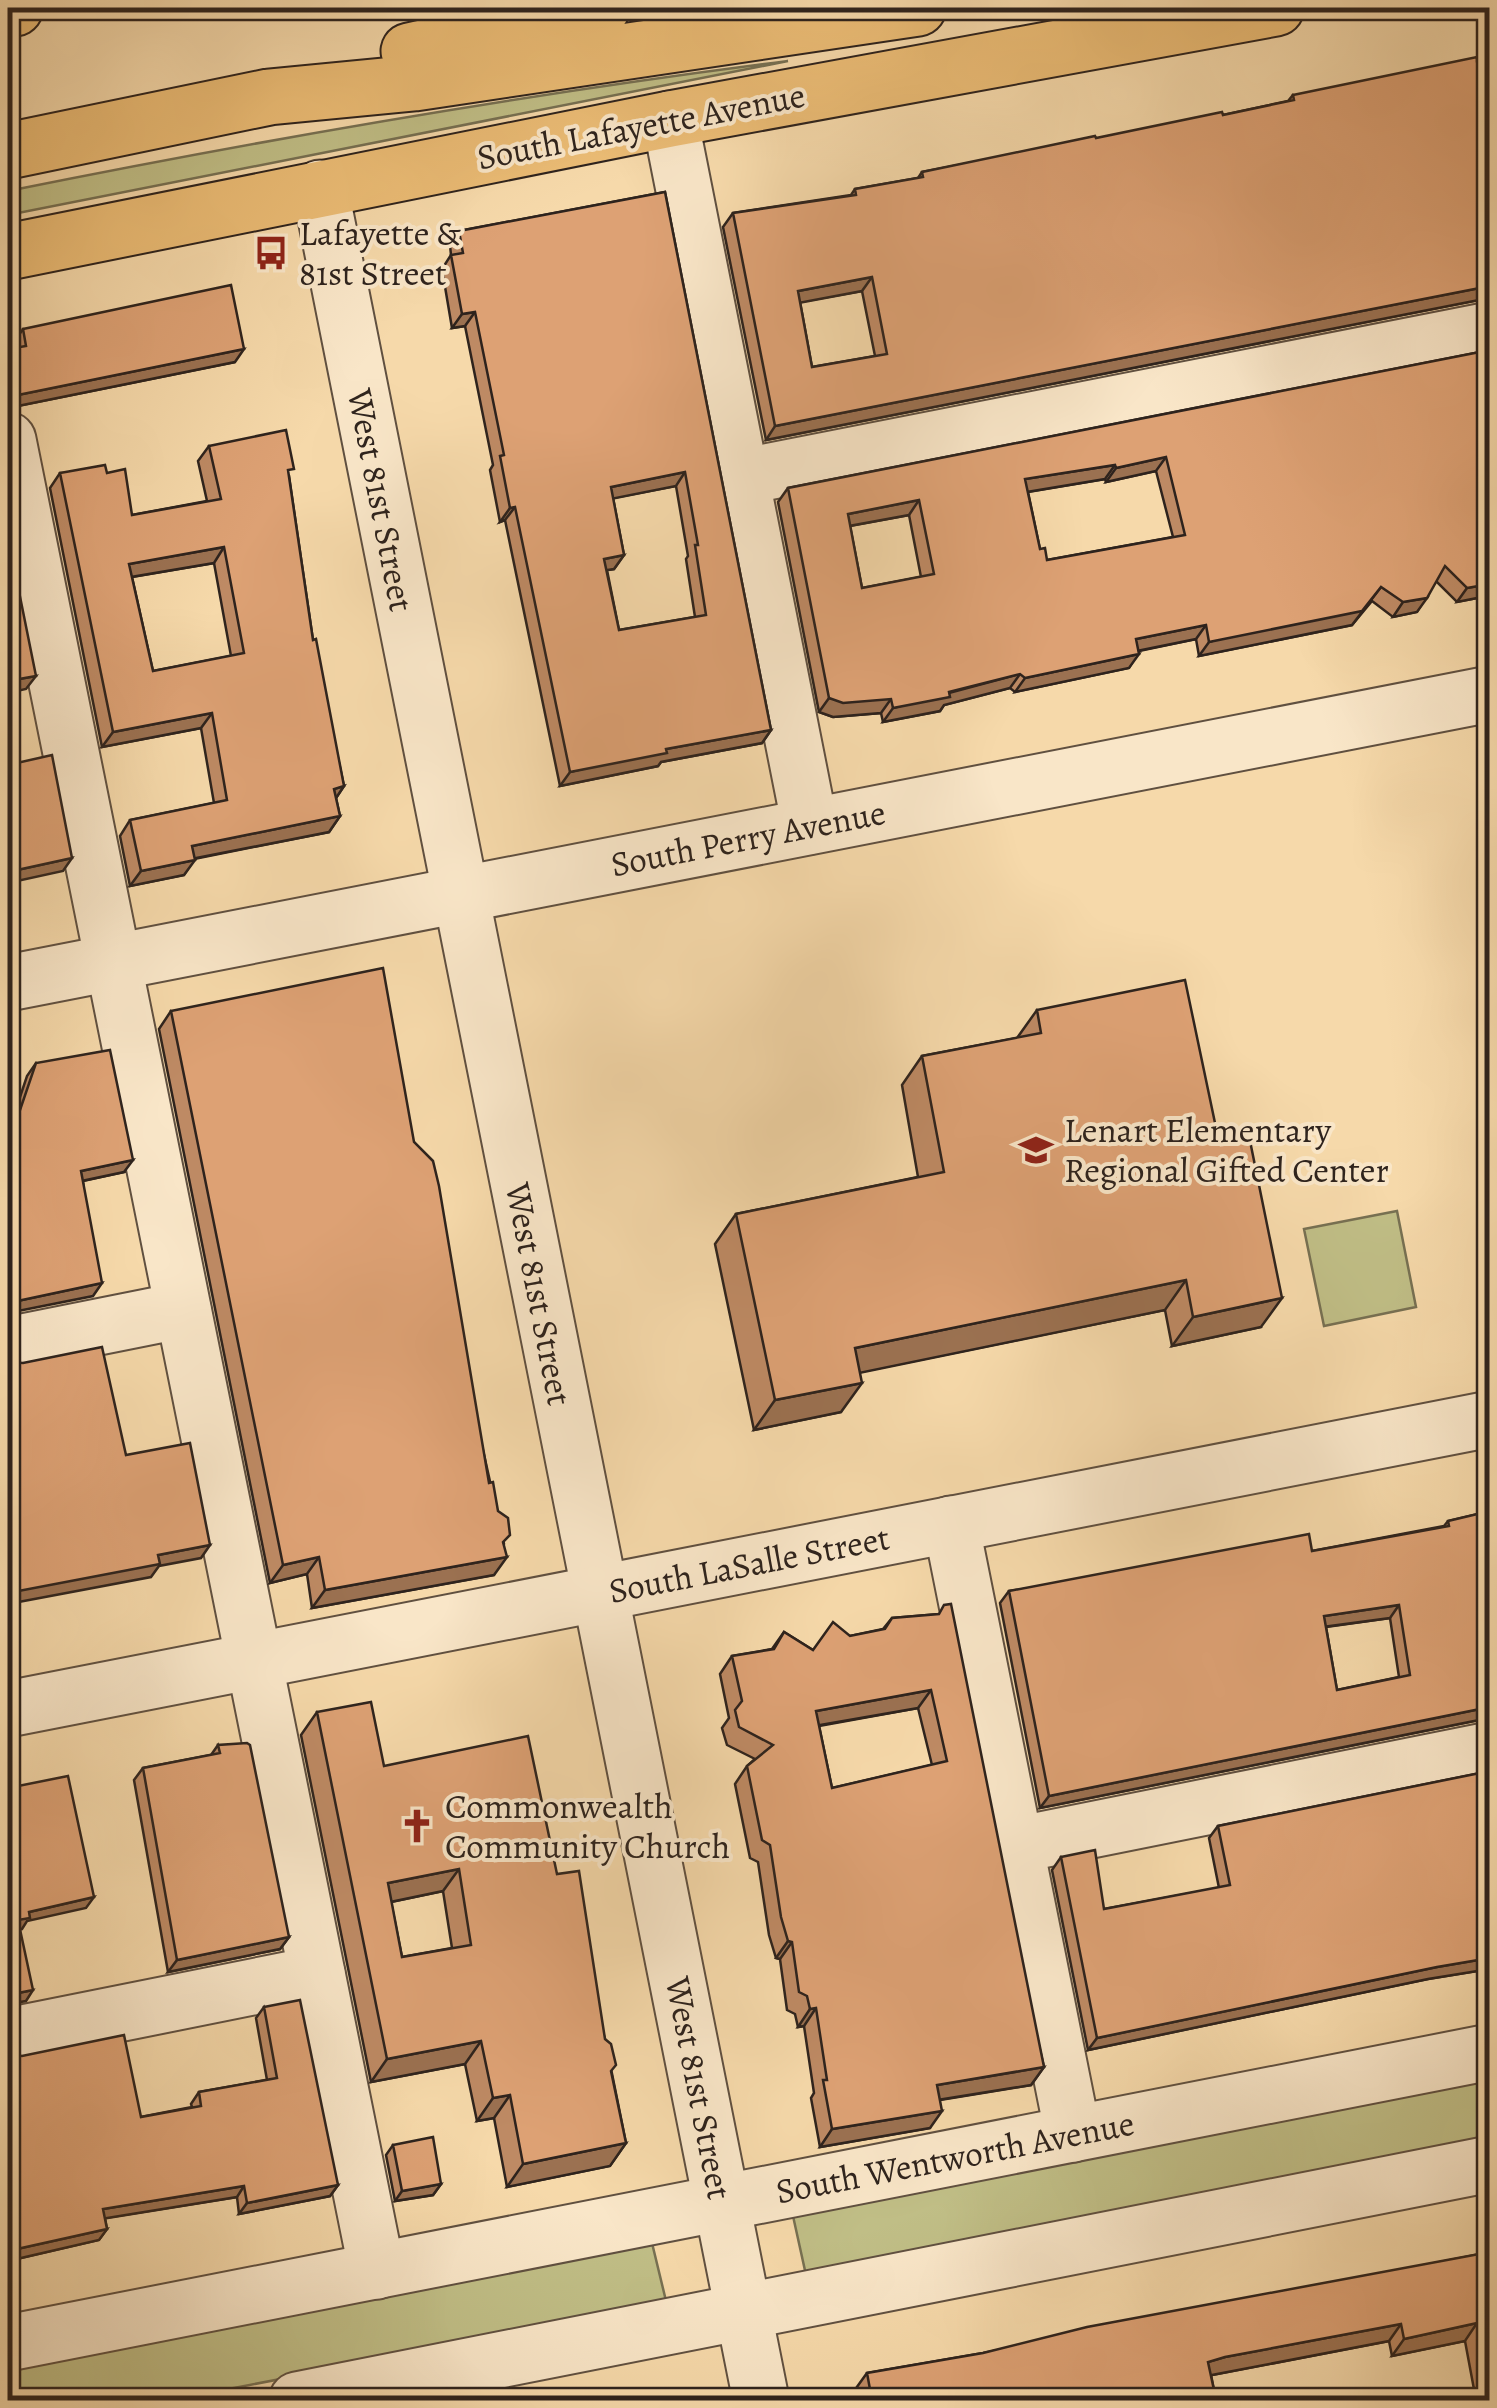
<svg xmlns="http://www.w3.org/2000/svg" width="1497" height="2408" font-family="Alegreya,serif">
  <rect width="100%" height="100%" fill="#f6d9aa"/>
  <filter id="stains"><feTurbulence type="fractalNoise" baseFrequency=".002" numOctaves="4"/><feColorMatrix values="0 0 0 0 .2 0 0 0 0 .09 0 0 0 0 .02 0 0 0 .5 -.17"/></filter>
  <radialGradient id="worn" r=".72"><stop offset=".6" stop-color="#630" stop-opacity="0"/><stop offset="1" stop-color="#630" stop-opacity=".3"/></radialGradient>
  <!-- green -->
  <g fill="#c0be86" stroke="#777052" stroke-width="2.5">
    <path d="M788,61L8,215V191C266,139 526,94 788,61Z"/>
    <polygon points="1397,1211 1416,1307 1324,1326 1304,1229"/>
    <polygon points="1489,2075 1489,2138 806,2275 793,2216"/>
    <polygon points="652,2243 667,2305 171,2400 8,2400 8,2369"/>
  </g>
  <g fill="none" stroke-linecap="round" stroke-linejoin="round">
    <!-- minor casing -->
    <g stroke="#605040" stroke-width="59">
      <g id="minor">
        <polyline points="670,119 810,826"/>
        <polyline points="320,188 761,2400"/>
        <polyline points="8,440 377,2271"/>
        <polyline points="741,477 1490,330"/>
        <polyline points="8,983 1490,694"/>
        <polyline points="8,1345 183,1310"/>
        <polyline points="951,1524 1073,2134"/>
        <polyline points="8,1709 1490,1419"/>
        <polyline points="1016,1845 1490,1750"/>
        <polyline points="8,2036 317,1974"/>
        <polyline points="8,2343 1490,2052"/>
        <polyline points="297,2400 1490,2164"/>
      </g>
    </g>
    <!-- major casing -->
    <g stroke="#2e231d" stroke-width="59">
      <polyline id="major" points="8,252 670,119 1276,8"/>
    </g>
    <!-- highway casing -->
    <g stroke="#2e231d" stroke-width="59">
      <g id="highway">
        <polyline points="8,9 15,8"/>
        <polyline points="409,51 602,8"/>
        <polyline points="8,151 269,97 414,83 918,8"/>
      </g>
    </g>
    <!-- minor -->
    <use href="#minor" stroke="#f9e6c8" stroke-width="55"/>
    <!-- major -->
    <use href="#major" stroke="#ebbc75" stroke-width="55"/>
    <!-- highway -->
    <use href="#highway" stroke="#ebbc75" stroke-width="55"/>
  </g>
  <!-- wall -->
  <g fill="#be8a64" stroke="#2e231d" stroke-width="2.5" fill-rule="evenodd">
    <path d="M1293,95L1484,299L766,440L723,227L733,213L851,195L855,189L918,178L922,172L1223,115L1288,101ZM862,291L875,356L812,367L800,302Z"/>
    <path d="M665,192L771,730L762,743L661,762L658,766L560,786L505,520L500,522L490,470L493,465L465,326L452,328L442,269L451,255L450,245L459,231ZM676,486L688,556L686,559L695,617L619,630L607,570L614,569L624,555L613,498Z"/>
    <polygon points="23,329 235,362 8,408 8,349 15,348 14,342"/>
    <path d="M1490,350V591L1482,597L1457,602L1436,581L1417,612L1393,617L1372,601L1352,625L1199,656L1196,639L1139,651L1129,668L1015,692L1010,688L944,705L940,711L883,722L881,713L833,717L819,712L778,502L788,488ZM1156,471L1173,537L1047,560L1040,549L1028,492L1105,479L1106,482ZM909,515L921,577L862,588L850,526Z"/>
    <path d="M209,446L289,476L313,640L344,786L336,798L340,816L329,832L194,859L184,875L130,886L120,836L130,820L214,803L201,728L102,747L50,488L60,473H107L132,515L207,501L198,461ZM214,563L231,656L153,671L132,577Z"/>
    <polygon points="1037,1010 1219,1142 1261,1327 1172,1346 1165,1310 860,1372 841,1412 754,1430 715,1244 736,1214 918,1177 902,1085 922,1056 1017,1038"/>
    <polygon points="171,1011 414,1142 504,1544 494,1575 312,1608 307,1574 270,1583 159,1029"/>
    <polygon points="36,1063 124,1172 83,1181 93,1296 17,1106 27,1076"/>
    <path d="M1490,1511V1720L1484,1719L1040,1808L1000,1603L1009,1591L1312,1551L1444,1526L1448,1521ZM1390,1618L1399,1677L1337,1690L1326,1627Z"/>
    <path d="M939,1614L1044,2067L1031,2085L940,2100L930,2128L820,2147L811,2098L814,2093L804,2026L798,2027L795,2014L787,2010L780,1959L776,1958L769,1935L758,1862L750,1858L735,1784L747,1766L755,1759L727,1745L722,1728L729,1718L720,1674L732,1656L772,1649L784,1632L813,1650L850,1636L883,1629L892,1618ZM918,1708L932,1765L832,1788L819,1726Z"/>
    <path d="M317,1712L384,1766L557,1874L605,2039L626,2143L610,2166L507,2187L494,2118L477,2121L465,2064L371,2082L301,1735ZM443,1891L452,1948L402,1957L391,1902Z"/>
    <polygon points="218,1745 289,1937 280,1949 168,1972 134,1780 143,1768 211,1755"/>
    <polygon points="1490,1771 1490,1969 1428,1979 1088,2050 1052,1870 1061,1857 1104,1909 1219,1888 1209,1838 1218,1826"/>
    <polygon points="264,2007 338,2185 330,2196 239,2214 237,2197 105,2218 107,2229 99,2240 8,2261 141,2117 192,2107 191,2104 199,2092 267,2080 256,2018"/>
    <polygon points="393,2145 441,2184 433,2195 395,2201 386,2155"/>
    <polygon points="1490,2252 1490,2400 1476,2400 1465,2341 1392,2356 1389,2341 1212,2375 1211,2375 1214,2390 1207,2400 856,2400 854,2391 867,2373 983,2353"/>
  </g>
  <!-- shaded-wall -->
  <g fill="#9b7151" stroke="#2e231d" stroke-width="2.5">
    <polygon points="872,277 862,291 788,305 798,291"/>
    <polygon points="1490,286 1490,300 1484,299 766,440 775,426"/>
    <polygon points="475,312 465,326 452,328 462,314"/>
    <polygon points="244,349 235,362 8,408 8,397"/>
    <polygon points="1166,457 1156,471 1106,482 1116,468"/>
    <polygon points="1115,465 1105,479 1015,494 1025,479"/>
    <polygon points="685,472 676,486 601,501 611,487"/>
    <polygon points="919,500 909,515 838,528 848,514"/>
    <polygon points="515,507 505,520 500,522 510,508"/>
    <polygon points="224,547 214,563 119,579 129,564"/>
    <polygon points="624,555 614,569 595,572 604,559"/>
    <polygon points="1490,584 1490,591 1482,597 1457,602 1467,588"/>
    <polygon points="1381,587 1352,625 1199,656 1209,642"/>
    <polygon points="1427,598 1417,612 1393,617 1403,602"/>
    <polygon points="1206,625 1196,639 1127,653 1136,639"/>
    <polygon points="1139,654 1129,668 1015,692 1025,678"/>
    <polygon points="1020,674 1010,688 944,705 940,711 883,722 893,708"/>
    <polygon points="36,676 26,689 8,693 8,681"/>
    <polygon points="829,698 891,699 881,713 833,717 819,712"/>
    <polygon points="212,713 201,728 102,747 113,732"/>
    <polygon points="771,730 762,743 661,762 658,766 560,786 570,772 666,749"/>
    <polygon points="344,786 334,801 334,789"/>
    <polygon points="340,816 329,832 181,861 192,846"/>
    <polygon points="72,858 63,871 8,883 8,872"/>
    <polygon points="195,860 184,875 130,886 141,871"/>
    <polygon points="133,1160 124,1172 72,1183 81,1171"/>
    <polygon points="1186,1280 1165,1310 835,1378 855,1348"/>
    <polygon points="102,1283 93,1296 8,1313 8,1303"/>
    <polygon points="1282,1298 1261,1327 1172,1346 1193,1317"/>
    <polygon points="862,1383 841,1412 754,1430 775,1400"/>
    <polygon points="210,1545 201,1558 159,1566 151,1577 8,1604 8,1593 158,1555"/>
    <polygon points="319,1557 307,1574 270,1583 283,1565"/>
    <polygon points="507,1557 494,1575 312,1608 325,1590"/>
    <polygon points="1399,1605 1390,1618 1315,1628 1324,1616"/>
    <polygon points="931,1690 918,1708 803,1728 816,1711"/>
    <polygon points="1490,1707 1490,1720 1484,1719 1040,1808 1049,1796"/>
    <polygon points="459,1869 443,1891 371,1906 388,1883"/>
    <polygon points="94,1897 86,1908 27,1921 22,1929 10,1931 18,1920 29,1912"/>
    <polygon points="289,1937 280,1949 168,1972 177,1960"/>
    <polygon points="788,1941 792,1942 780,1959 776,1958"/>
    <polygon points="1490,1958 1490,1969 1428,1979 1088,2050 1097,2038 1437,1967"/>
    <polygon points="33,1990 26,2001 8,2004 8,1995"/>
    <polygon points="816,2008 804,2026 798,2027 810,2009"/>
    <polygon points="481,2041 465,2064 371,2082 387,2059"/>
    <polygon points="1044,2067 1031,2085 925,2102 937,2085"/>
    <polygon points="510,2095 494,2118 477,2121 493,2098"/>
    <polygon points="942,2111 930,2128 820,2147 832,2129"/>
    <polygon points="626,2143 610,2166 507,2187 523,2164"/>
    <polygon points="441,2184 433,2195 395,2201 402,2191"/>
    <polygon points="338,2185 330,2196 239,2214 247,2203"/>
    <polygon points="244,2186 237,2197 95,2220 103,2209"/>
    <polygon points="107,2229 99,2240 8,2261 8,2251"/>
    <polygon points="1477,2323 1465,2341 1392,2356 1404,2339"/>
    <polygon points="1401,2324 1389,2341 1212,2375 1196,2380 1208,2362 1225,2357"/>
    <polygon points="1214,2390 1207,2400 1164,2400"/>
  </g>
  <!-- building -->
  <g fill="#dda174" stroke="#2e231d" stroke-width="2.5" fill-rule="evenodd">
    <path d="M1477,57V61L1490,58V286L775,426L733,213L856,195L855,189L923,177L922,172L1095,136L1096,138L1222,112L1223,115L1294,100L1293,95ZM872,277L887,354L812,367L798,291Z"/>
    <path d="M665,192L771,730L666,749L667,753L570,772L515,507L510,508L500,456L504,455L475,312L462,314L451,255L463,253L459,231ZM685,472L698,545H695L706,615L619,630L604,559L624,555L611,487Z"/>
    <polygon points="231,285 244,349 8,397 8,349 26,346 23,329"/>
    <path d="M1490,350V584L1467,588L1445,566L1427,598L1403,602L1381,587L1362,611L1209,642L1206,625L1136,639L1139,654L1025,678L1020,674L949,692L950,697L893,708L891,699L843,703L829,698L788,488ZM1166,457L1185,535L1047,560L1045,548L1040,549L1025,479L1115,465L1116,468ZM919,500L934,574L862,588L848,514Z"/>
    <path d="M286,430L294,469L288,470L313,640L316,639L344,786L334,789L340,816L192,846L195,860L141,871L130,820L227,800L212,713L113,732L60,473L105,465L107,473L125,469L132,515L221,499L209,446ZM224,547L244,653L153,671L129,564Z"/>
    <polygon points="8,537 36,676 8,681"/>
    <polygon points="52,755 72,858 8,872 8,765"/>
    <polygon points="383,968 414,1142 433,1161 439,1186 489,1483 493,1482 498,1511 508,1518 510,1535 503,1542 507,1557 325,1590 319,1557 283,1565 171,1011"/>
    <polygon points="1185,980 1219,1142 1249,1136 1282,1298 1193,1317 1186,1280 855,1348 862,1383 775,1400 736,1214 944,1172 922,1056 1041,1033 1037,1010"/>
    <polygon points="110,1050 133,1160 81,1171 102,1283 8,1303 8,1094 20,1110 36,1063"/>
    <polygon points="102,1347 126,1455 190,1443 210,1545 158,1555 160,1564 8,1593 8,1362 23,1363"/>
    <path d="M1490,1511V1707L1049,1796L1009,1591L1309,1534L1312,1551L1449,1526L1448,1521ZM1399,1605L1410,1675L1337,1690L1324,1616Z"/>
    <path d="M951,1604L1044,2067L937,2085L942,2111L832,2129L823,2080H827L816,2008L810,2009L807,1996L799,1992L792,1942L788,1941L781,1917L770,1845L762,1840L747,1766L773,1745L739,1727L735,1710L742,1701L732,1656L774,1649L784,1632L813,1650L833,1622L850,1636L885,1629L892,1618L939,1614L944,1605ZM931,1690L947,1761L832,1788L816,1711Z"/>
    <path d="M371,1702L384,1766L528,1736L557,1874L579,1871L605,2039L611,2044L616,2065L611,2071L626,2143L523,2164L510,2095L493,2098L481,2041L387,2059L317,1712ZM459,1869L471,1945L402,1957L388,1883Z"/>
    <polygon points="247,1743 250,1745 289,1937 177,1960 143,1768 220,1753 218,1745"/>
    <polygon points="1490,1771 1490,1958 1437,1967 1097,2038 1061,1857 1095,1850 1104,1909 1230,1885 1218,1826"/>
    <polygon points="68,1776 94,1897 29,1912 30,1918 18,1920 33,1990 8,1995 8,1788"/>
    <polygon points="300,2000 338,2185 247,2203 244,2186 103,2209 107,2229 8,2251 8,2054 22,2056 124,2035 141,2117 201,2106 199,2092 277,2078 264,2007"/>
    <polygon points="433,2137 441,2184 402,2191 393,2145"/>
    <polygon points="1490,2252 1490,2387 1477,2323 1404,2339 1401,2324 1225,2357 1208,2362 1214,2390 1164,2400 1022,2400 1021,2398 1007,2400 872,2400 867,2373 983,2353 1087,2327"/>
  </g>
  <!-- icons -->
  <defs>
    <g id="bus-bare" transform="scale(2.7)"><path d="M-5-6H5V4H4V6H2V4H-2V6H-4V4H-5ZM-3.5-4V0h7V-4ZM-3.5 1.2v1.5H-2V1.2ZM2 1.2v1.5H3.5V1.2Z" fill="#8f2418" stroke="#f9e6c8" stroke-width="2.5" paint-order="stroke"/></g>
    <g id="school-bare" transform="scale(2.7)"><path d="M0-5L7-2L0 1L-7-2ZM-4 1L0 2.5L4 1V4Q0 6-4 4Z" fill="#8f2418" stroke="#f9e6c8" stroke-width="2.5" paint-order="stroke"/></g>
    <g id="church-bare" transform="scale(2.7)"><path d="M-1.2-6h2.4v3.5h3.3v2.4h-3.3V6h-2.4V-.1h-3.3v-2.4h3.3Z" fill="#8f2418" stroke="#f9e6c8" stroke-width="2.5" paint-order="stroke"/></g>
  </defs>
  <g fill-rule="evenodd">
    <use href="#bus-bare" x="271" y="253"/>
    <use href="#school-bare" x="1036" y="1150"/>
    <use href="#church-bare" x="417" y="1826"/>
  </g>
  <g text-anchor="middle" stroke-width="8" stroke-linejoin="round" paint-order="stroke">
    <!-- street labels -->
    <g font-size="35" fill="#2e231d" stroke="#f9e6c8">
      <text transform="translate(641 126) rotate(-11)" y="12">South Lafayette Avenue</text>
      <text transform="translate(381 500) rotate(79)" y="12">West 81st Street</text>
      <text transform="translate(748 838) rotate(-11)" y="12">South Perry Avenue</text>
      <text transform="translate(539 1294) rotate(79)" y="12">West 81st Street</text>
      <text transform="translate(749 1564) rotate(-11)" y="12">South LaSalle Street</text>
      <text transform="translate(699 2088) rotate(79)" y="12">West 81st Street</text>
      <text transform="translate(955 2157) rotate(-11)" y="12">South Wentworth Avenue</text>
    </g>
    <!-- poi labels -->
    <g font-size="35" fill="#2e231d" stroke="#f9e6c8" text-anchor="start">
      <text x="299" y="245">Lafayette &amp;<tspan x="299" dy="40">81st Street</tspan></text>
      <text x="1064" y="1142">Lenart Elementary<tspan x="1064" dy="40">Regional Gifted Center</tspan></text>
      <text x="445" y="1818">Commonwealth<tspan x="445" dy="40">Community Church</tspan></text>
    </g>
  </g>
  <!-- margin -->
  <rect width="1497" height="2408" fill="none" stroke="#f6d9aa" stroke-width="40"/>
  <rect x="10" y="10" width="1477" height="2388" fill="none" stroke="#2e231d" stroke-width="5"/>
  <rect x="20" y="20" width="1457" height="2368" fill="none" stroke="#2e231d" stroke-width="2.5"/>
  <rect width="100%" height="100%" filter="url(#stains)"/>
  <rect width="100%" height="100%" fill="url(#worn)"/>
</svg>
